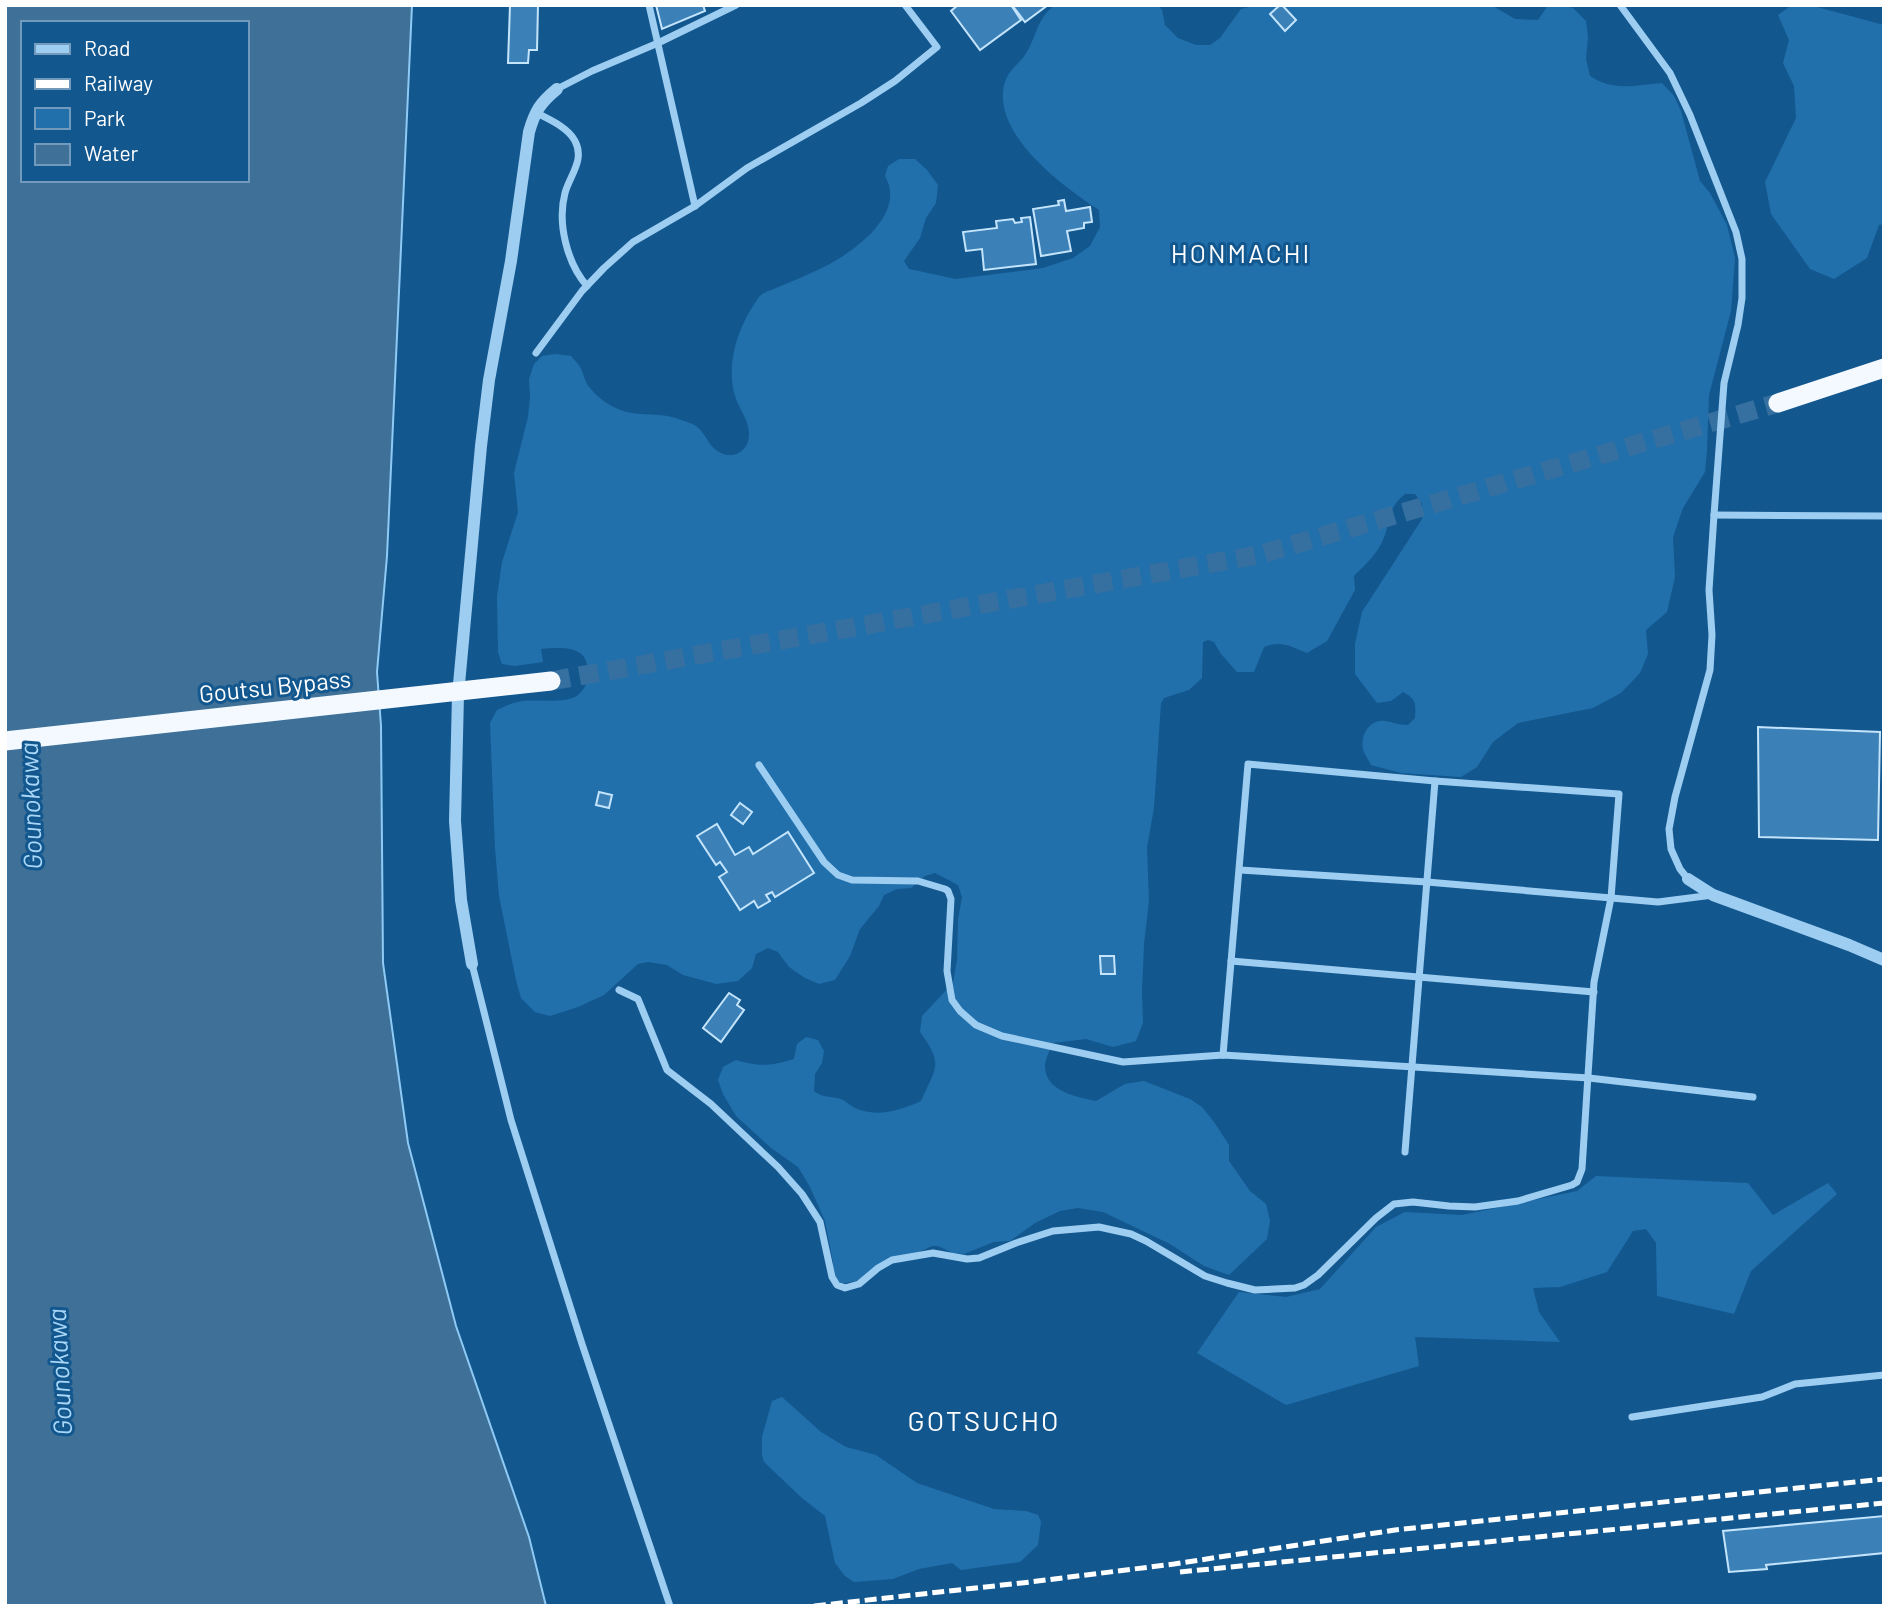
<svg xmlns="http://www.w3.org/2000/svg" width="1889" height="1611" font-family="Barlow,sans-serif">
  <rect width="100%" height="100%" fill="#13578f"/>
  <!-- green -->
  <g fill="#2170ac">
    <path d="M1055,5H1158L1162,10L1165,25L1178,38L1196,45H1210L1220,38L1241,9L1257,5H1491L1515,19L1538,20L1547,7L1552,5H1563L1573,8L1586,21L1588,37L1586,59L1590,76C1614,92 1636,85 1662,83L1674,96L1681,111L1700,181L1710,193L1727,225L1735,258L1731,311L1709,395L1707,450L1705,472L1683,508L1673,537L1675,577L1667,612L1646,630L1648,654L1640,673L1621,693L1593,708L1518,723L1493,742L1477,767L1461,777L1401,773L1371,765C1369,760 1364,754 1363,749C1360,735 1370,719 1385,721C1394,722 1397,725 1408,725L1415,718C1416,703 1416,699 1403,692L1391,701L1377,703L1355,674V644L1362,612L1422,519V504L1415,494H1405C1387,508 1391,521 1383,540C1377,554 1365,565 1354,576L1355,590L1327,641L1307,653C1291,646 1280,640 1264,647L1254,672H1237L1221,654L1214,642L1208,640L1203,642L1202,678L1189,690L1164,698L1161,703L1154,808L1147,847L1149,901L1144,944L1142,991L1143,1023L1136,1041L1113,1047L1086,1039L1053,1043C1050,1050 1046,1057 1045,1065C1044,1091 1077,1097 1096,1101L1125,1084L1144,1081L1190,1099L1202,1107L1214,1122L1229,1145V1161L1250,1191L1266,1204L1270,1221L1267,1239L1229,1275L1204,1266L1170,1244L1103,1212L1078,1208L1060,1211L1035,1223L1010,1241L994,1242L964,1254L953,1253L938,1246H932L917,1253L894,1257L861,1280L841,1284L836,1279L833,1273V1262L825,1221L810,1187L798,1167L771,1148L736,1116L723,1094L718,1080L723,1067L736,1060C759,1067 771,1066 794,1059L797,1044L806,1037L818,1040L824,1051L822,1063L815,1074L814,1091C822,1098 831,1096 841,1099C846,1101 850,1106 855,1108C876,1118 902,1110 921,1101C936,1067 944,1065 920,1032L922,1016L953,983L957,960L958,920L962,897L958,885L935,873L925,876L911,888L897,889L884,895L879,906L860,929L850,956L835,980L819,984L805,978L789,967L778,952L768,948L756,954L752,968L738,981L716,984L683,975L667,965L648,962L638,964L604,995L578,1007L550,1016L535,1012L521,998L516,980L499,896L495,848L490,723L497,710C504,707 511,703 518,702C534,698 565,705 578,695C583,691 588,683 588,676C590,645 565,647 541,649L543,662L515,666L502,664L498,652L497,597L502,562L518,512L514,473L528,417L530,398L529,379L534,364L542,356L555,354L571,356C574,360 579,364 581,369C584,375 585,383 590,388C602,403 620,413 640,414C655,415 667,414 681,420C686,422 692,423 696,426C706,433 708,447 721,453C736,460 750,449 749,433C749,421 740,410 736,399C725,368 737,329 755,303C757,300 758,297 761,295C765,292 771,290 776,288C790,282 805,276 820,269C850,255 908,215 885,176L888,166L899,159H915L927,170L938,185L936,203L926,218L920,238L904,261L909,269L956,279L1043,268L1073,258L1090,246L1100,227L1099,210C1062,186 993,135 1004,85C1008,70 1017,66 1025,55C1037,37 1036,19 1055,5Z"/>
    <polygon points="1792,5 1817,7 1884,25 1884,224 1879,225 1867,258 1834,279 1810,269 1771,214 1765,182 1796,118 1794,86 1783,63 1789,40 1778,15"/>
    <polygon points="1596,1176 1748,1183 1773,1215 1828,1183 1837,1194 1751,1271 1734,1314 1657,1296 1656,1243 1646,1229 1633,1231 1607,1272 1560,1287 1533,1288 1539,1312 1560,1342 1415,1337 1419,1366 1286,1405 1197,1353 1239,1292 1286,1297 1320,1289 1376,1227 1405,1212 1462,1215 1577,1191"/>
    <polygon points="782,1397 821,1432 846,1447 876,1455 917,1483 994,1509 1026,1511 1038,1515 1041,1522 1038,1545 1020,1562 961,1570 952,1563 919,1569 893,1579 854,1582 845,1576 835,1563 825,1516 802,1498 764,1462 762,1455 762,1437 772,1401"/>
  </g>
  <!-- water -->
  <path fill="#3e7098" stroke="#8fcaf5" stroke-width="2" fill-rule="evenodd" d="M5,5H412L387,556L377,672L381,726L383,963L408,1143L456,1326L529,1537L546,1606H5ZM23,23H247V180H23Z"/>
  <!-- building -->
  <g fill="#3b81b8" stroke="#c4e4fc" stroke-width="2">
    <polygon points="510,5 538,5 537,50 529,50 528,63 508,63"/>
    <polygon points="656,5 703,5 705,11 662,29"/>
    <polygon points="958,5 1011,5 1021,20 980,50 951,11"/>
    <polygon points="1012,5 1048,5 1025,22"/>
    <polygon points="1280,5 1282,5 1296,20 1285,31 1270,14"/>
    <polygon points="1064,200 1066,211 1090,207 1092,222 1084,223 1084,228 1067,231 1071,251 1041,256 1033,209 1059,205 1058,201"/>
    <polygon points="1030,217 1036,264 984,270 982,249 966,251 963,232 997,228 996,221 1013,219 1015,223 1022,222 1021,218"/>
    <polygon points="1758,727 1880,732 1878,840 1759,837"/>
    <polygon points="599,792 612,795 609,808 596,805"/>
    <polygon points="740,803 752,812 743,824 731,815"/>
    <polygon points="717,824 735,855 749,847 753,854 788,832 814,873 775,897 772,892 766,895 770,901 758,908 754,901 740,910 719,877 727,872 720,862 716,865 697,836"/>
    <polygon points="1100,956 1114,956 1115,974 1101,974"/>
    <polygon points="729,993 740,1000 737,1005 744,1010 721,1042 703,1028"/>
    <polygon points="1884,1516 1884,1553 1766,1565 1767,1569 1729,1572 1723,1531"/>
  </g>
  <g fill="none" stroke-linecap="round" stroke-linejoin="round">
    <!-- trunk-tunnel -->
    <polyline stroke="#3670a0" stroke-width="19" stroke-dasharray="19 10" stroke-linecap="butt" points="551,681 1258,555 1778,403"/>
    <!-- minor -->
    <g stroke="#9dcdf1" stroke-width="7">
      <polyline points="649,5 695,206"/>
      <polyline points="1620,5 1670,73 1690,115 1736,232 1742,259 1742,298 1738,325 1724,383 1714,515 1709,590 1712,635 1710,670 1675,797 1669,829 1671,849 1680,869 1688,879"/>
      <polyline points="557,89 592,71 658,43 736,5"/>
      <path d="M535,112C548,119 568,127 575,141C585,160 570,175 565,193C557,223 567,263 587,286"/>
      <polyline points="536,353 582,291 604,268 633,242 695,206 747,168 861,103 895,81 937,47 905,5"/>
      <polyline points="1714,515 1884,516"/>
      <polyline points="759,765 824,862 838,875 852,880 918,881 945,889 948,891 951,899 947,971 952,1000 960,1011 976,1025 1002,1036 1123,1062 1223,1055 1589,1078 1753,1097"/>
      <polyline points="1240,870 1427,882 1658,902 1713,895"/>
      <polyline points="1231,961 1594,992"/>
      <polyline points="472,964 511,1120 582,1344 670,1606"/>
      <polyline points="619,990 638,999 667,1070 711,1104 778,1167 802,1194 820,1222 832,1277 837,1285 845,1288 859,1284 878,1268 892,1260 933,1253 967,1259 979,1258 1016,1243 1053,1231 1099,1227 1131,1234 1146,1241 1205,1276 1227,1283 1255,1290 1295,1288 1304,1285 1318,1275 1376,1218 1394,1204 1413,1202 1449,1206 1475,1207 1518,1201 1572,1185 1577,1182 1582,1169 1594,982 1611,898 1619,794 1435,781 1248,764 1223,1055"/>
      <polyline points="1405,1152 1435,781"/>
      <polyline points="1632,1417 1762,1397 1795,1384 1884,1375"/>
    </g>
    <!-- tertiary -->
    <g stroke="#9dcdf1" stroke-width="12">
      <polyline points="1688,879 1713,895 1849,945 1884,960"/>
      <path d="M472,964L461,900L455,821L458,695L481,446L489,380L511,261L529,132C535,111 540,103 557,89"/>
    </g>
    <!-- trunk -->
    <polyline stroke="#f3f9ff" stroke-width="19" points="1778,403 1884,368"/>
    <!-- rail -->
    <g stroke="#fff" stroke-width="5" stroke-dasharray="12 5" stroke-linecap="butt">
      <polyline points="1180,1572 1884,1503"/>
      <polyline points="814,1606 1030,1582 1174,1564 1395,1530 1884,1479"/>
    </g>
    <!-- trunk-bridge -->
    <polyline stroke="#f3f9ff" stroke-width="19" points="5,741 551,681"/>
  </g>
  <g text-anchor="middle" stroke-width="6" stroke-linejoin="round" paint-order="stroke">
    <!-- street labels -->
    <g font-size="24" fill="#fff" stroke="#13578f">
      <text transform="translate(275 687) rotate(-6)" y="8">Goutsu Bypass</text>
    </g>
    <!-- neighbourhood labels -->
    <g font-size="26" letter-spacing="2" fill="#fff" stroke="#13578f">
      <text x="1241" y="263">HONMACHI</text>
    </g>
    <!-- water labels -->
    <g font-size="26" font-style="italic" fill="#a9d7f8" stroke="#13578f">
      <text transform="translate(31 806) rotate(-92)" y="9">Gounokawa</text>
      <text transform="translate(60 1372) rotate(-93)" y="9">Gounokawa</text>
    </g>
    <!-- quarter labels -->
    <g font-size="28" letter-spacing="2" fill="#fff" stroke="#13578f">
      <text x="984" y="1431">GOTSUCHO</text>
    </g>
  </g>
  <!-- border -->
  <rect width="1889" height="1611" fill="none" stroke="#ffffff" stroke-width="14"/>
  <!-- legend -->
  <rect x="21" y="21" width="228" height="161" fill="#13578f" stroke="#719abc" stroke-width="2"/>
  <rect x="35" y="44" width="35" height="10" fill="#9dcdf1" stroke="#719abc" stroke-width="2"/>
  <text x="84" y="56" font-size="21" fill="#ffffff">Road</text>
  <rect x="35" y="79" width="35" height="10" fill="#ffffff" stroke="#719abc" stroke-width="2"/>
  <text x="84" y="91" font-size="21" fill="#ffffff">Railway</text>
  <rect x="35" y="108" width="35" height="21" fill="#2170ac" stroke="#719abc" stroke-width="2"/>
  <text x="84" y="126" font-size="21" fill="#ffffff">Park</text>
  <rect x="35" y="144" width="35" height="21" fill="#3e7098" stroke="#719abc" stroke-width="2"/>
  <text x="84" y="161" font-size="21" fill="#ffffff">Water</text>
</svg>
